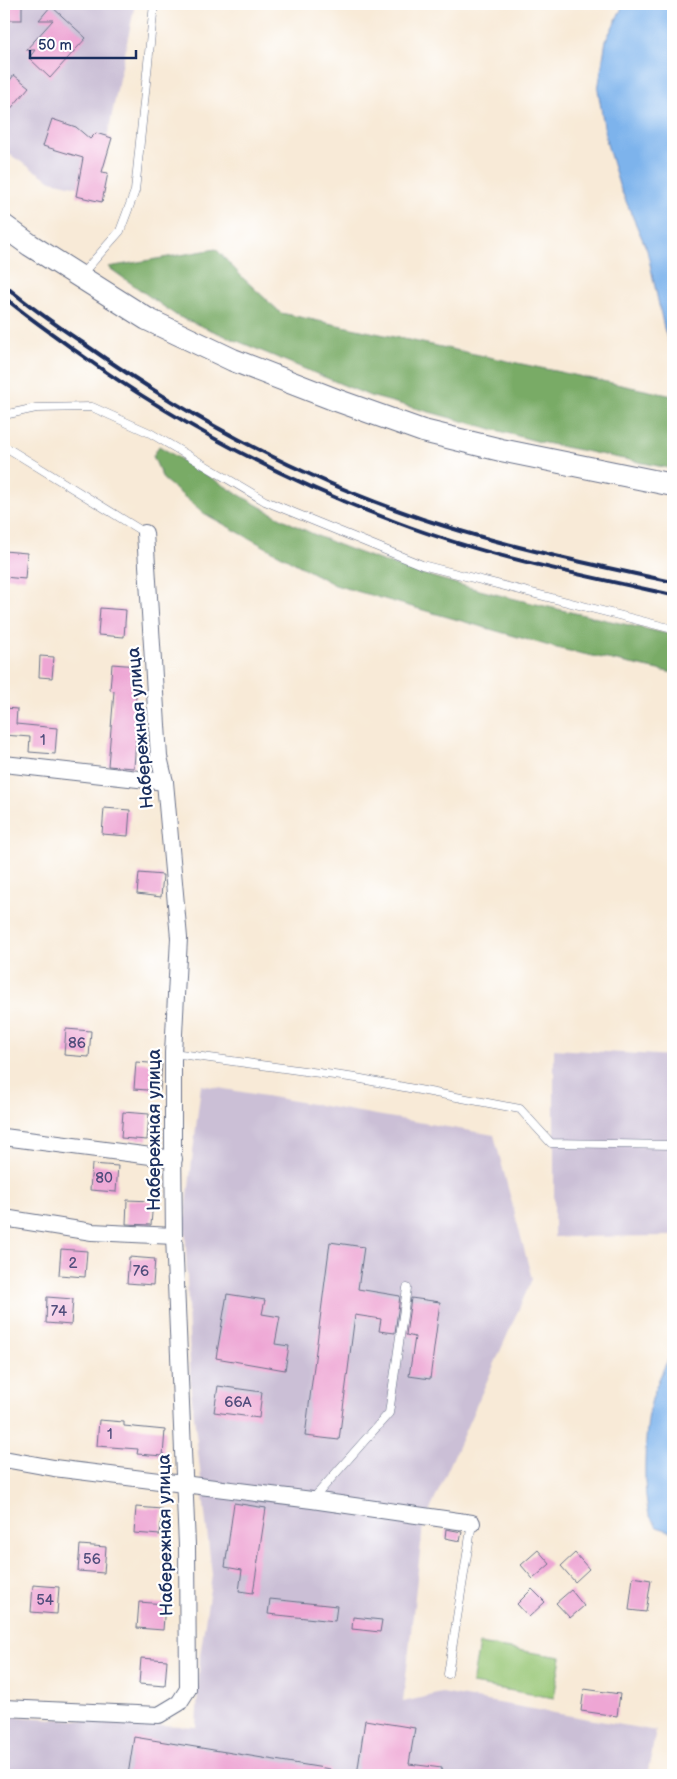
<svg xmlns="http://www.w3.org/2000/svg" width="677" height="1779" font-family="'Balsamiq Sans',sans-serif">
  <rect width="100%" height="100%" fill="#fff"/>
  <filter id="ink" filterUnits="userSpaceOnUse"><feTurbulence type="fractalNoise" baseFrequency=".02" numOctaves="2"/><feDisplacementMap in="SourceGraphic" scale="10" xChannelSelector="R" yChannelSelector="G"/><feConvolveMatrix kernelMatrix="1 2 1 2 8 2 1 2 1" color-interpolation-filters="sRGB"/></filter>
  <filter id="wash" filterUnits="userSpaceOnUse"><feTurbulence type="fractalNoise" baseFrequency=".0096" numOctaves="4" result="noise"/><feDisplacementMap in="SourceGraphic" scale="20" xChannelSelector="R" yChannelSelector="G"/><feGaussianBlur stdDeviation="1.12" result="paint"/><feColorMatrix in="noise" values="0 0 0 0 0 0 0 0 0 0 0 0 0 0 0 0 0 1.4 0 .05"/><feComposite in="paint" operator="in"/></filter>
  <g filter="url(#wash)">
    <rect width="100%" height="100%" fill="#f8ead7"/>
    <!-- industrial -->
    <g fill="#cbbfd6">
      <polygon points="4,4 135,4 96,191 51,181 4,151"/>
      <polygon points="554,1049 673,1056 673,1236 554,1237"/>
      <polygon points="201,1085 494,1135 532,1279 423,1526 403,1702 442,1693 656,1731 647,1775 4,1775 4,1716 196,1727 200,1656 212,1575 191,1390 185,1220"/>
    </g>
    <!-- green -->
    <polygon fill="#97c675" stroke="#597a6a" points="479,1644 561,1657 554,1698 472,1684"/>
    <!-- forest -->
    <g fill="#79ab66" stroke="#4a6d62">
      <polygon points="216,249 243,278 281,313 673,396 673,469 540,442 370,396 177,316 108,267"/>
      <path d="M159,446C216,480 272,518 334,543C443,587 560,609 673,635V673L560,649L335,585L205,514L163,479L153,456Z"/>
    </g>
    <!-- water -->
    <g fill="#7db3ec" stroke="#4c71a5">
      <polygon points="624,4 673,4 673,357 664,328 647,250 619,185 607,144 598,90 606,40"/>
      <path d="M673,1350V1532L657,1527C655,1523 651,1519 649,1514C642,1491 645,1426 651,1403C656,1384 664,1367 673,1350Z"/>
    </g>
    <g id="blocks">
      <!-- building -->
      <g fill="#eea6d4">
        <rect x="4" y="4" width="18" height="16"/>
        <polygon points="51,6 86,38 50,78 29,58 35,50 26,50 53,20 39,20"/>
        <polygon points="14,75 29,87 4,117 4,88"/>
        <polygon points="52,119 76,127 90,139 96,133 112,138 102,172 108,173 102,202 76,196 83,158 43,146"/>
        <polygon points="4,551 27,553 25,579 4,577"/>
        <polygon points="100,608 126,610 124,637 98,635"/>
        <polygon points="40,656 54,657 52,678 39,677"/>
        <polygon points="112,664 138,666 135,710 138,711 134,768 108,766 114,691 110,690"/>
        <polygon points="4,708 17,709 16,724 57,728 55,754 29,752 30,737 4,735"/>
        <polygon points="104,808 130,810 128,836 102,834"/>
        <polygon points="139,873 163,875 161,897 137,894"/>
        <polygon points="66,1029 91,1031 89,1057 64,1055"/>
        <polygon points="136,1062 162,1064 160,1091 134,1089"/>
        <polygon points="123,1112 149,1114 147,1140 121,1138"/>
        <polygon points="92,1164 118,1166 116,1192 90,1190"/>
        <polygon points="127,1200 153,1201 151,1225 126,1224"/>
        <polygon points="330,1242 364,1247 358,1289 400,1296 395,1333 379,1331 381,1319 355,1315 339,1440 305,1436"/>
        <polygon points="61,1249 87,1251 85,1277 59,1275"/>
        <polygon points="129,1257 155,1259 153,1285 127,1283"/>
        <polygon points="227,1294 265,1300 262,1314 280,1317 275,1344 289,1346 285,1370 216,1358"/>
        <polygon points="47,1297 73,1299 71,1325 46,1323"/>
        <polygon points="411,1298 440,1302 430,1379 409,1376 415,1337 406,1335"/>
        <polygon points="218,1386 262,1392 259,1418 214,1412"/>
        <polygon points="99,1420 124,1422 124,1426 165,1430 163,1456 137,1454 138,1449 97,1446"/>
        <polygon points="234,1503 266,1508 253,1593 239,1591 242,1570 225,1567"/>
        <polygon points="136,1507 162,1509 160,1535 134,1533"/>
        <polygon points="446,1529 462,1532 460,1541 445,1538"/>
        <polygon points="80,1545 106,1547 104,1573 78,1571"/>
        <polygon points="538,1550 550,1564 533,1579 521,1565"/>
        <polygon points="575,1553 589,1569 575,1582 561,1566"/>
        <polygon points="633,1577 651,1580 646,1612 629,1610"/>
        <polygon points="33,1585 59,1587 57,1614 31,1612"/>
        <polygon points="532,1589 545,1602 529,1617 517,1604"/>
        <polygon points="571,1590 584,1606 570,1618 556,1603"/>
        <polygon points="270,1599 337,1606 335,1621 268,1614"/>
        <polygon points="139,1602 165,1604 163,1630 137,1628"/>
        <polygon points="353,1617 382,1620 380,1632 352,1629"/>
        <polygon points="141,1658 167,1660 165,1686 139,1684"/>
        <polygon points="584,1689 620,1694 617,1716 581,1711"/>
        <polygon points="365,1720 415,1728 409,1764 442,1768 441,1775 357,1775"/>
        <polygon points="134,1737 330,1769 329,1775 128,1775"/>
      </g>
    </g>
  </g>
  <g filter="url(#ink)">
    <use href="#blocks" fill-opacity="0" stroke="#687088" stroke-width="1"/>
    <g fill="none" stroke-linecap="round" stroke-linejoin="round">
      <!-- service casing -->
      <g stroke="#687088" stroke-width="9">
        <g id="service">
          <polyline points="81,275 120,231 135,191 154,4"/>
          <polyline points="4,415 36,408 92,407 150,433 265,501 422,565 673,629"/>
          <polyline points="4,446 145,533"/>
          <polyline points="173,1053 356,1078 520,1109 551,1143 673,1145"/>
          <polyline points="312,1500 389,1413 407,1288"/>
          <polyline points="448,1674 472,1523"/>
        </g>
      </g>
      <!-- minor casing -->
      <g stroke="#687088" stroke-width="18">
        <g id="minor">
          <polyline points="4,764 165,782"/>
          <polyline points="4,1137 174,1159"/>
          <polyline points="4,1218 92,1232 174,1236"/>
          <polyline points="4,1459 54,1468 312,1500 472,1523"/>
          <polyline points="4,1708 159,1715 179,1703 188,1689 187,1546 174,1236 173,1144 173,1053 179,938 165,782 159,757 145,533"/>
        </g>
      </g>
      <!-- secondary casing -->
      <g stroke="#687088" stroke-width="24">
        <polyline id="secondary" points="4,226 30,245 147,319 233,360 336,400 423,431 501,450 673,485"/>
      </g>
      <!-- service -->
      <use href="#service" stroke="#fff" stroke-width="8"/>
      <!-- minor -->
      <use href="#minor" stroke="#fff" stroke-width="16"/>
      <!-- secondary -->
      <use href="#secondary" stroke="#fff" stroke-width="22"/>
      <!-- rail -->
      <g stroke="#1b2f5e" stroke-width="4">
        <path d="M4,285C29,306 56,325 83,343C199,425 327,492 464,532C532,552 603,567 673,582"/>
        <path d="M4,297C26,316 50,332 73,349C173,421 281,479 396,522C485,556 580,575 673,595"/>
      </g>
    </g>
  </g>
  <g text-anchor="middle" stroke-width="4.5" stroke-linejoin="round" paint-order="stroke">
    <!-- number labels -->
    <g font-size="15" fill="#504d7c">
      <text x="43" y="745">1</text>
      <text x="77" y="1048">86</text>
      <text x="104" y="1183">80</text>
      <text x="73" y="1268">2</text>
      <text x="141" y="1276">76</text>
      <text x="59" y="1316">74</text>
      <text x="238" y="1407">66А</text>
      <text x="110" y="1439">1</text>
      <text x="92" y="1564">56</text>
      <text x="45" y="1605">54</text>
    </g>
    <!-- street labels -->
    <g font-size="18" fill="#1b2f5e" stroke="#fff">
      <text transform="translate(140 728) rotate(-95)" y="6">Набережная улица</text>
      <text transform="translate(154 1130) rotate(-90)" y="6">Набережная улица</text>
      <text transform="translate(165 1535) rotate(-91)" y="6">Набережная улица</text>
    </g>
  </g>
  <!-- margin -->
  <rect width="677" height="1779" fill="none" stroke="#fff" stroke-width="20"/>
  <!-- scale -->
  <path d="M30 50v8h106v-8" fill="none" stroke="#1b2f5e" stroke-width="2.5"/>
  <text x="38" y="50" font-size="15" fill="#1b2f5e" stroke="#ffffff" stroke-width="4" paint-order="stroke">50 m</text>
</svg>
